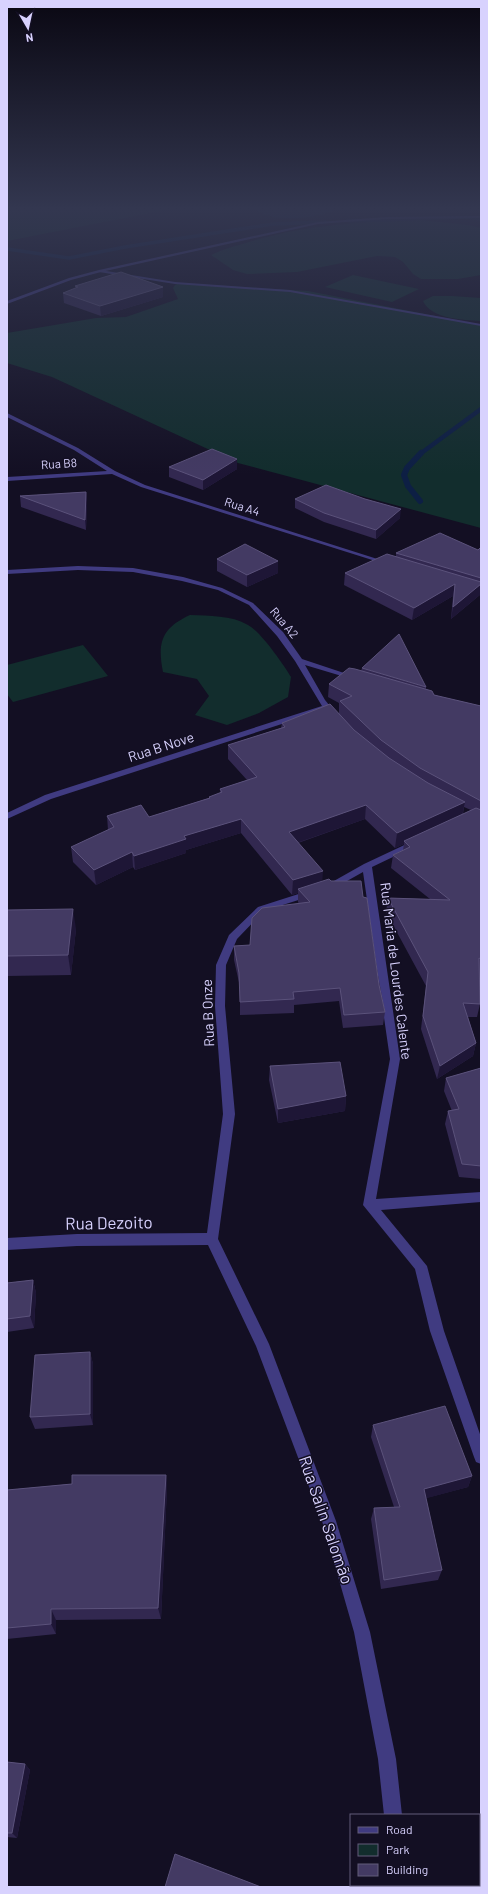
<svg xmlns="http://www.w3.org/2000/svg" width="488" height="1894" font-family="Barlow,sans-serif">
  <rect width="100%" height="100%" fill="#130f23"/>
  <!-- green -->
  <g fill="#122d2d">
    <polygon points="7,208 176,208 7,241"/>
    <path d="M421,220L468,225L481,228V275L458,279H421L413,274L403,262L395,257L377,256L297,272L247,274L233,270L211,255C223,249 236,246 249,242C304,225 364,221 421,220Z"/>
    <polygon points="353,275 419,289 392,302 325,287"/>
    <polygon points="179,283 308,291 481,325 481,528 238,463 52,377 7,363 7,333 96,318 126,317 178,299 173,288 175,285"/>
    <path d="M433,296H452L481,298V321C464,320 431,319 423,301Z"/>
    <path d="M190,615C209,616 231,615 248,625C261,632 283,664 291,677L288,697L259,713L227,725L195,715L209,696L197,679L163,672C157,642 162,628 190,615Z"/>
    <polygon points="83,645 108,676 13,702 7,694 7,665"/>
  </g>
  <!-- water -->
  <path fill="#0d1f44" d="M253,208H343C318,217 276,226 253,208Z"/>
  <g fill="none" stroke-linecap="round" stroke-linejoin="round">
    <!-- stream-far2 -->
    <g stroke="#0d1f44" stroke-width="3.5">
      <polyline points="349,221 467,217 481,219"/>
      <polyline points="7,249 69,258 125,247 273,224 326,222"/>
    </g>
    <!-- stream-far1 -->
    <polyline stroke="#0d1f44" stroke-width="4.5" points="420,454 481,409"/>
    <!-- stream -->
    <polyline stroke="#0d1f44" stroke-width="6" points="420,501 408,486 404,475 407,468 421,453"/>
    <!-- lane -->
    <polygon fill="#403b81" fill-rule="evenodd" points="100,270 175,282 290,290 481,324 481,326 290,292 175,284 99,272"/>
    <!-- street -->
    <g fill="#403b81" fill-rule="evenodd">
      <polygon points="481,216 481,218 387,219 318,224 101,272 71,280 7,304 7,301 69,278 99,270 318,222 387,217"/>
      <polygon points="7,413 78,448 115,471 145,485 390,563 385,564 141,487 112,474 7,481 7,477 107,471 74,450 7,417"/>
      <polygon points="78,566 133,568 183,577 222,588 253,603 283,632 302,659 359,678 355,680 305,665 325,700 338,716 337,718 331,718 325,710 51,799 7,819 7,813 45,795 322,706 295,661 277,636 249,605 218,590 182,581 133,572 78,570 7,574 7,570"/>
      <polygon points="415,840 418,841 420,843 418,845 372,867 400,1059 376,1199 481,1192 481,1202 381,1210 427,1266 444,1331 481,1437 481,1464 476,1462 474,1457 430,1331 415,1269 363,1205 390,1059 363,872 331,890 328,891 323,888 325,886 364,864"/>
      <polygon points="311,890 314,891 316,893 314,895 264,911 237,939 226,965 225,1006 235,1114 218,1239 269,1344 336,1521 370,1632 396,1759 402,1815 384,1815 378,1759 354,1632 322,1521 256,1346 208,1245 77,1246 7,1250 7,1238 77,1234 207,1233 223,1114 215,1006 216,965 229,935 258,907"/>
      <rect x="392" y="1885" width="18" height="2"/>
    </g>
  </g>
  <!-- wall -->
  <g fill="#322850" fill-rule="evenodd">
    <polygon points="75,286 163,287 163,297 101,316 64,303 63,293 76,288"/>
    <polygon points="169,467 237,469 203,490 169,477"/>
    <polygon points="86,492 87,502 86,530 21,507 20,496"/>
    <polygon points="295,499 365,499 400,518 376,539 324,522 295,508"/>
    <polygon points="481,547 481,594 451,619 453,596 412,620 344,585 345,573 396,556 396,553 478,550"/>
    <polygon points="217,559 278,573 247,587 217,571"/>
    <path d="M362,668L426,687V690L434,695L481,706V975L480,974V1004L477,1017H468L476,1043L473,1056L437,1079L421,1029L426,986L386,912L388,898L430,899L391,868L393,855L403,850L404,844L395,848L365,819L298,843L322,881H331L363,897L385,1012L383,1025L343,1028L339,1001L294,1005V1013L240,1015V987L234,960V946L250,945L299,904L298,902V893L292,895L241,833L186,850V853L135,870L133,867L96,885L73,862L71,847L108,830L107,816L149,817L209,798V797L220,793V789L247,780L228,759V745L281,728L282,723L339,713V703L328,697L329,684L361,671ZM464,807L471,810L463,814Z"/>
    <polygon points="7,910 76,929 71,975 7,976"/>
    <polygon points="270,1066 346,1096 345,1111 278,1123 269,1080"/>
    <polygon points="481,1068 481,1179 459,1177 445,1124 448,1111 452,1111 444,1091 446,1078"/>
    <polygon points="33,1280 36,1293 34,1328 7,1332 7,1283"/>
    <polygon points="90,1352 93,1364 93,1425 35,1429 30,1417"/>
    <polygon points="373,1425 472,1476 468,1487 426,1498 442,1570 438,1580 381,1589 371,1519 374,1508 394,1507 371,1437"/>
    <polygon points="166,1475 167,1488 161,1619 56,1620 56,1634 7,1639 7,1490"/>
    <polygon points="7,1762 25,1764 30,1770 17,1838 7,1837"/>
  </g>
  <!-- shaded-wall -->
  <g fill="#1e1636">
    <polygon points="163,287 163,297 101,316 100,306"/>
    <polygon points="237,459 237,469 203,490 203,480"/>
    <polygon points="86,492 87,502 86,530 85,520"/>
    <polygon points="401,509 400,518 376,539 376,530"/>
    <polygon points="278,561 278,573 247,587 247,575"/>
    <polygon points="455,584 453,596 412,620 414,608"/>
    <polygon points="481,584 481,594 451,619 453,607"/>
    <polygon points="465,802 462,816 404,841 404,844 395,848 397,833"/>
    <polygon points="366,805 365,819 288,846 289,832"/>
    <polygon points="241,819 241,833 186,850 186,853 135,870 134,856 184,836"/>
    <polygon points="132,852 133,867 96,885 94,870"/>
    <polygon points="323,871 322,886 298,889 298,893 292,895 293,880"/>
    <polygon points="73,909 76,929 71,975 68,955"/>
    <polygon points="476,1043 473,1056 437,1079 440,1066"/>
    <polygon points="346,1096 345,1111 278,1123 278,1109"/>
    <polygon points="33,1280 36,1293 34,1328 30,1316"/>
    <polygon points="90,1352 93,1364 93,1425 90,1414"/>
    <polygon points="166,1475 167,1488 161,1619 158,1608"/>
    <polygon points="472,1476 468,1487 420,1500 424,1489"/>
    <polygon points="51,1609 56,1620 56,1634 51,1624"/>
    <polygon points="25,1764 30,1770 17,1838 12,1833"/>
  </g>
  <!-- building -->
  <g fill="#433a63" stroke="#5b527b">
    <polygon points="121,272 163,287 100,306 63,293 78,287 75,286"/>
    <polygon points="212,449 237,459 203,480 169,467"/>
    <polygon points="326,485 365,499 401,509 376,530 324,513 295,499"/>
    <polygon points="86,492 85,520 20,496"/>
    <polygon points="440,533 478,550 481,547 481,578 396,553"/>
    <polygon points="245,544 278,561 247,575 217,559"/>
    <polygon points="387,554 481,582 481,584 453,607 455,584 414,608 345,573"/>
    <polygon points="399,634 426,687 362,668"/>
    <polygon points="349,668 355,669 432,691 434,695 481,706 481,801 420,768 381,740 340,701 352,696 329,684"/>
    <polygon points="330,704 354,730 389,758 428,783 465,802 397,833 366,805 289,832 323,871 293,880 241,819 184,836 186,839 134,856 132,852 94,870 71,847 114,827 107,816 141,805 149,817 210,798 209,797 222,792 220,789 257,777 228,745 285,727 282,723"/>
    <polygon points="476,808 481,810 481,959 479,958 480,1004 463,1003 476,1043 440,1066 423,1016 428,972 388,898 450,900 393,855 410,847 404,841"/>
    <polygon points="329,879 331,881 361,881 363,897 367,898 379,985 385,1012 344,1015 340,988 293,992 294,999 240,1002 239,973 234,946 250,945 252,918 262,908 310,902 298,889"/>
    <polygon points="73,909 68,955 7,956 7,910"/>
    <polygon points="340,1062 346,1096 278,1109 270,1066"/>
    <polygon points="481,1068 481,1166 462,1164 448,1111 459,1109 446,1078"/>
    <polygon points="33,1280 30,1316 7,1319 7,1283"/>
    <polygon points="90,1352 90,1414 30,1417 35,1355"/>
    <polygon points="445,1406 472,1476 424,1489 442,1570 384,1580 374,1508 400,1507 373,1425"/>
    <polygon points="72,1475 166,1475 158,1608 51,1609 51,1624 7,1628 7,1490 72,1484"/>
    <polygon points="7,1762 25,1764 12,1833 7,1833"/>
    <polygon points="175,1854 261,1887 165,1887"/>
  </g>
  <!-- sky -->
  <linearGradient id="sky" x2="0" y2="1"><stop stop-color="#0a0813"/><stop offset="0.44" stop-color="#333750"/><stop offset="1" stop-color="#333750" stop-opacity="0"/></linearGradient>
  <rect width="488" height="474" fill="url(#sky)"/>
  <g text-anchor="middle" stroke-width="3" stroke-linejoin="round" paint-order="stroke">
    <!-- far-street labels -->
    <g font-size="12" fill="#d8d2fe" stroke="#130f23">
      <text transform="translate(59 464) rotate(-4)" y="4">Rua B8</text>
      <text transform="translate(242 507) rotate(18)" y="4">Rua A4</text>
      <text transform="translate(284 623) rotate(50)" y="4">Rua A2</text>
    </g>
    <!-- street labels -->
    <g font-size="14" fill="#d8d2fe" stroke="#130f23">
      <text transform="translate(161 747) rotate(-18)" y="5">Rua B Nove</text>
      <text transform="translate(396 971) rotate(83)" y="5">Rua Maria de Lourdes Calente</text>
      <text transform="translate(208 1013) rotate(-92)" y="5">Rua B Onze</text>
    </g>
    <!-- near-street labels -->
    <g font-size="17" fill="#d8d2fe" stroke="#130f23">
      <text transform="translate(109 1223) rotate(-1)" y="6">Rua Dezoito</text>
      <text transform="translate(326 1520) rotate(71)" y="6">Rua Salin Salomão</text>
    </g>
  </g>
  <!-- border -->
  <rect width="488" height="1894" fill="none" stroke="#d8d2fe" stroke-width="16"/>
  <!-- legend -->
  <rect x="350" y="1814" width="130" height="72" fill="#130f23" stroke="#625d7b"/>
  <rect x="358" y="1827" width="20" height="6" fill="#403b81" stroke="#625d7b"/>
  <text x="386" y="1834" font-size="12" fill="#d8d2fe">Road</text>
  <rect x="358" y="1844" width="20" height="12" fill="#122d2d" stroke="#625d7b"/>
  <text x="386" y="1854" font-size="12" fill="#d8d2fe">Park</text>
  <rect x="358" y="1864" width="20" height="12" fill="#433a63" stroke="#625d7b"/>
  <text x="386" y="1874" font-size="12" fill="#d8d2fe">Building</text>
  <!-- north arrow -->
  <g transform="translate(28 28) rotate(171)" stroke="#130f23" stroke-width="3" paint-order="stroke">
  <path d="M0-3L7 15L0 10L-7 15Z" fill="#d8d2fe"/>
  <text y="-6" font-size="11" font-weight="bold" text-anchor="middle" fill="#d8d2fe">N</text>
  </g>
</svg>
